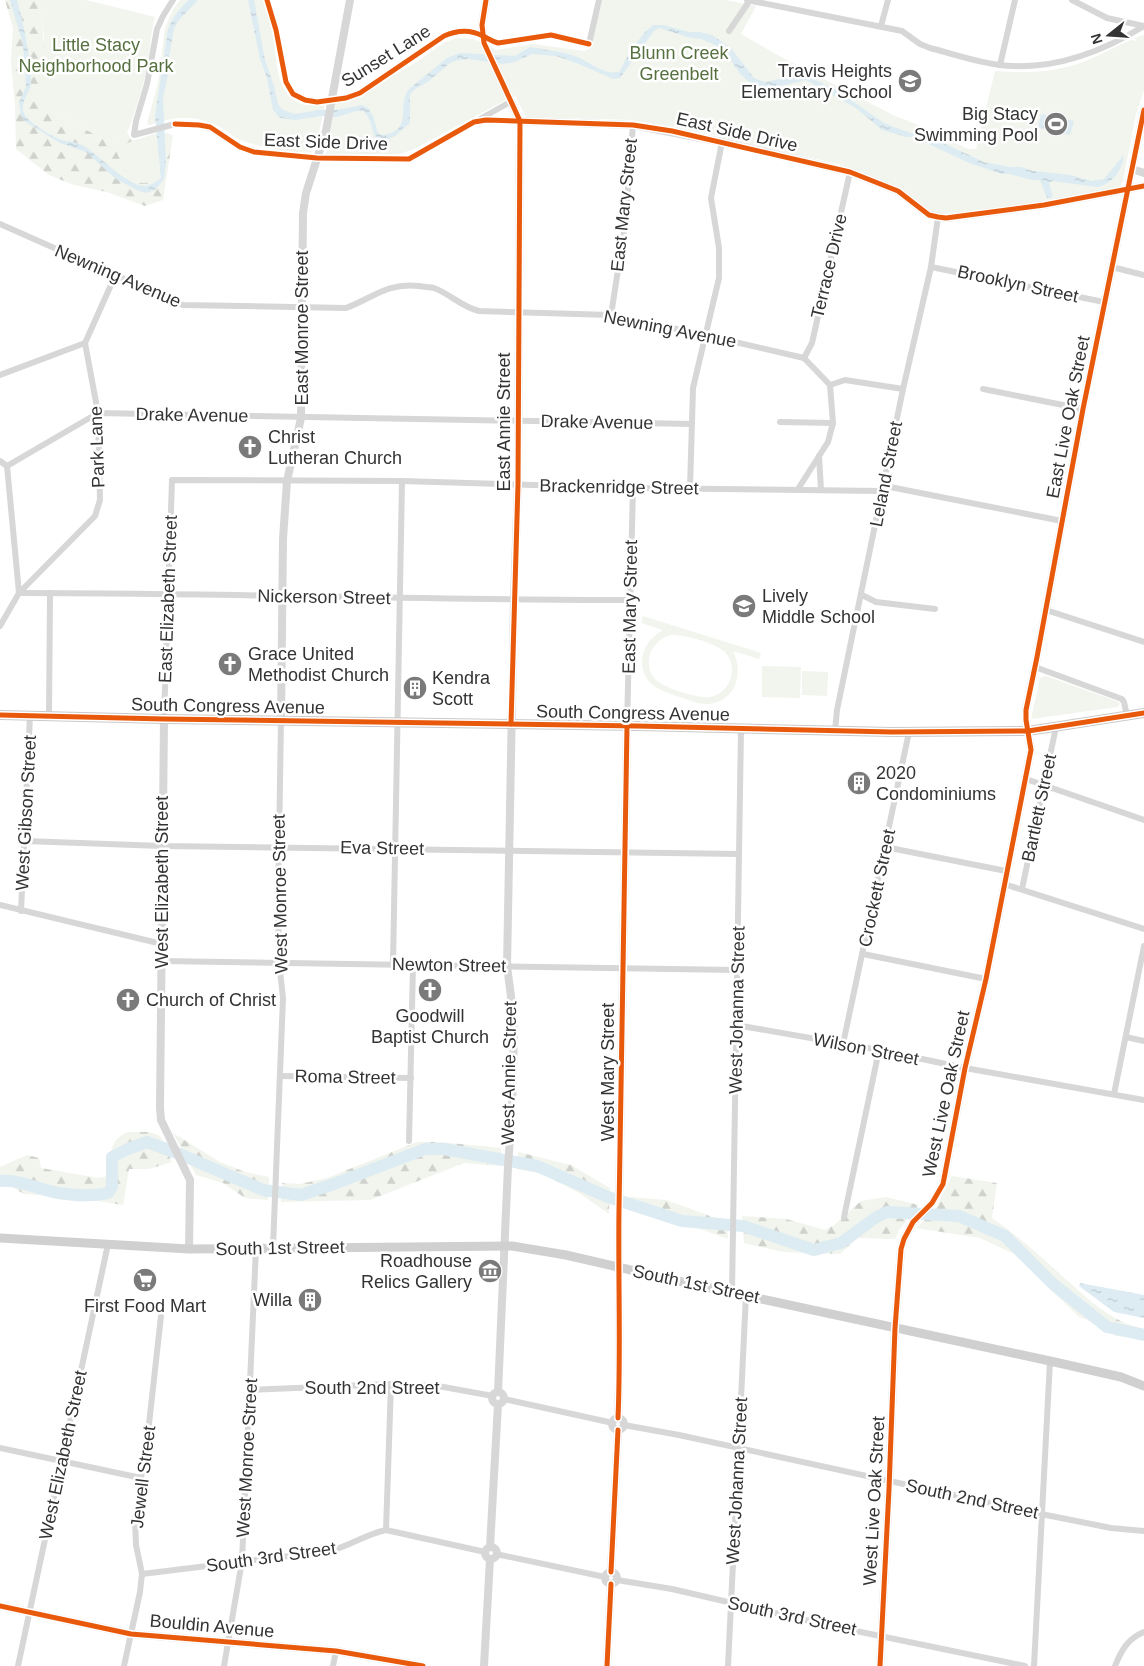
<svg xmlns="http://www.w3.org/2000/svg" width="1144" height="1666" font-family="Helvetica,sans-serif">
  <defs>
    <pattern id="forest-firs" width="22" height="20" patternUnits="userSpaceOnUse" patternTransform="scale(1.25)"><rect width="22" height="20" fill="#f1f5ed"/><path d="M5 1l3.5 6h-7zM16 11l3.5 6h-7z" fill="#cfd2cc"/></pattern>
    <pattern id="water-ripples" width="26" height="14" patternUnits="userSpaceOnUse" patternTransform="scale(1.25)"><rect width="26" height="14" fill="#ddebf3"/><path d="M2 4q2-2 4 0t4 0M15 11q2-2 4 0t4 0" fill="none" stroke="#becad1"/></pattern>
  </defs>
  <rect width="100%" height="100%" fill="#fff"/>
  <!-- forest -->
  <g fill="url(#forest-firs)">
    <path d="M5,0H38C45,36 46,74 50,111L104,139C113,141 120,140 127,133L133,141L161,132L173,135L163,200L145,206L107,192L74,185L49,175L16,149L15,105L11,61L13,28Z"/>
    <path d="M128,1132H150L160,1136L172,1162L149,1169H129L123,1205L79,1198L24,1194L7,1184L0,1187V1167L27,1155L39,1158L41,1168L98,1178L109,1176C112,1157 107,1140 128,1132Z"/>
    <polygon points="173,1133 220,1162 245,1172 269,1177 268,1200 245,1198 223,1183 196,1175"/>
    <polygon points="417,1142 440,1142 501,1148 500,1166 464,1163 370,1200 281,1202 282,1183 300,1184 327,1178"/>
    <polygon points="518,1152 571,1165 610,1188 609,1214 579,1193 543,1174 517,1169"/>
    <path d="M952,1176L997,1183L992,1218C1017,1235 1039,1255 1061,1275C1086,1297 1110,1322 1144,1329V1339L1116,1336L1103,1325L1079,1317L1014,1254L980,1238L916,1228L934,1212Z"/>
    <polygon points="630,1197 666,1200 727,1222 728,1239 664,1216 632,1209"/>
    <polygon points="886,1197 919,1205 899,1230 895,1239 858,1238 840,1254 783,1252 744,1243 742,1216 786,1219 825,1230 834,1225 861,1201"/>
  </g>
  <!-- park -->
  <g fill="#f1f5ed" fill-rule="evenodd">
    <path d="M38,0H86L155,17C152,28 151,37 150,48C146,78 138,105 127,133C120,140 113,141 104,139L50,111L42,99L44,35Z"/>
    <path d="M180,0H264C267,12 271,25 273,37C277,59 275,92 299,103C307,107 317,104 325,106L316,145L312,152C298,155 249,145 236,138C233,136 230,133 227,131C216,124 200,118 187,118C174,117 161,122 149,125L147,123L158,83L165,28L172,11Z"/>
    <path d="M602,0H726L756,6L741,34L783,58L893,115L928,129L968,149H976L995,71C1027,73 1052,73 1083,62C1104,54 1123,42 1144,35V90L1136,114L1123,181L1121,185L1115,188L1032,204L940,214L931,213L903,190L839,164L747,144L718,136L633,120L526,117L515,95L414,149L400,154H326L335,103L352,101L421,59L445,42L458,38L473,39L497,50L533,44L584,51L591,48Z"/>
    <path d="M161,132L160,176C157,179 155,180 150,182C129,188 123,164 115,149L132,141Z"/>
    <path d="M643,616L761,653L759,659L733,651C744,673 736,701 709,704C700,705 691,701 683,698C663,692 641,685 642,660C643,646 652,636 663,630L641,623ZM671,635C683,634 716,643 725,652C739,667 731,693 710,697C699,699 664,688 656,680C641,664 651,640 671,635Z"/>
    <polygon points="762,666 801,667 800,698 762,697"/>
    <polygon points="802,671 828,672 827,696 802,695"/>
    <polygon points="1046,676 1119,702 1120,704 1118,707 1031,719 1040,678"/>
  </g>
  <!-- water -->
  <g fill="url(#water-ripples)">
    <path d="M10,0H17C23,21 27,42 30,64C30,70 32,76 31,83C30,94 18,103 25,115C28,122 54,138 62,140C70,142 77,142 84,146C100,156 126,185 144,186C150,186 156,182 161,178L155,116L168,29C173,16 179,9 189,0H198L178,21L174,29L168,62V75L163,98L166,163L164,179L156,189L147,193L139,191L116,179L86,152L60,143L24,121L21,116L19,102L26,87L23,44Z"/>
    <path d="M248,0H254L265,60L274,86L278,104L283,110L295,114L319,110H336L362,105L368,108L373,116L378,133L381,135C415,132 396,105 409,89L447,58L460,53L515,56L530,47C545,50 562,51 577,57C590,62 606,77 620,71L630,51L645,32L653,25H663L689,32H700L712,35L731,48L754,78L765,82L794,76L809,77L835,89L884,123L899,129L939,141L984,162L1010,167H1021L1033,171L1070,175L1092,181L1104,179L1124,155C1122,171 1113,183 1098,187L1052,181L1049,183L1053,197L1047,198L1040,180H1032L1009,174H1002L969,163L916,138L903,136L882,130L856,108L806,80L768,89L749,82L740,74L725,51L713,44L701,39L691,38L659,28L654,31L620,78L613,79L579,64L556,56L532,54L515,62L503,64L468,59L458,60L450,63L429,81L414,90L410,95V123L395,136L386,140H379L375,137L370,121L366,114L363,111H357L336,117L320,116L296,120L280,118L273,110L267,78L260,59Z"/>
    <polygon points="1041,114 1074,121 1070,135 1038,128"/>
    <polygon points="1080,1283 1144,1295 1144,1318 1114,1312 1079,1286"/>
  </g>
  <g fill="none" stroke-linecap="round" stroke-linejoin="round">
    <!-- river -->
    <path stroke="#ddebf3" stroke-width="12" d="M0,1181C17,1179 36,1188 53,1192C70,1195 91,1197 108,1193L112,1187V1157L128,1149L147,1142L177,1153L263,1190L301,1195L337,1183L425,1149H444L537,1166L608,1197L682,1221L743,1226L814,1250L841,1243L875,1218L887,1212L959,1216L1005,1236L1053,1284L1107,1327L1144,1335"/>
    <!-- minor -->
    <g stroke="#d7d7d7" stroke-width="6">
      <polyline points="173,0 163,16 157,29 147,84 136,121 134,135 175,124 199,125 217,131 240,147 254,152 317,158 409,159 474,122 486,120 520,121"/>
      <path d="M267,0L276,30L286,82L293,94L305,100L317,102L346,98L360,93L444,36C457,30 470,29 483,36C489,39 491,41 498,43L551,35L589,44L599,0"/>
      <path d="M747,0L902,31L920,44L930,48C954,54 989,66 1013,66C1060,68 1105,50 1144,26"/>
      <polyline points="1072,0 1107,18 1144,26"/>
      <polyline points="881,26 888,0"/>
      <polyline points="729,31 750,0"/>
      <polyline points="1000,65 1015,0"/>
      <polyline points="480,119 512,101"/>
      <path d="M0,224L183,305L346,308C373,298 387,282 419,286C424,287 430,287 434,288C450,294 462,307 479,311L611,315L705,335L804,358L830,385L845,380L903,389"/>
      <polyline points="931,267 1104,302"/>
      <polyline points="1112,267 1144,275"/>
      <polyline points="611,315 625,225 633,125"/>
      <polyline points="804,358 812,343 850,172"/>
      <polyline points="0,375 85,343"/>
      <polyline points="983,389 1083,409"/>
      <polyline points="780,422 833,423"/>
      <polyline points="819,456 821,490"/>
      <polyline points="0,461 7,466 19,593 0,626"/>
      <polyline points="7,466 98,413 692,424"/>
      <polyline points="690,488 693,388 719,278 719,248 711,198 722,142"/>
      <polyline points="798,489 828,442 833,423 830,385"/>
      <path d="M19,593C222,593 426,600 629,600"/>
      <polyline points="19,593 95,516 100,500 98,413 85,343 115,276"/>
      <polyline points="862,595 876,602 935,609"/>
      <polyline points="1046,610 1144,642"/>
      <polyline points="1035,667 1122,699 1124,702 1127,716"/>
      <polyline points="49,716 50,593"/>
      <polyline points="164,719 172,480 402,481 633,488 882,491 890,487 1062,521"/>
      <polyline points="627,726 633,488"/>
      <polyline points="835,731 837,710 903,389 931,267 938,217"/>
      <polyline points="1026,779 1144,820"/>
      <polyline points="25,841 162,846 739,854"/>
      <polyline points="885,847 1006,871"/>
      <polyline points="1004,884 1144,929"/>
      <polyline points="1022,889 1056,727"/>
      <polyline points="0,905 162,944"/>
      <polyline points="21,911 30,715"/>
      <polyline points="863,954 986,979"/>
      <polyline points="162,961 737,970"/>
      <polyline points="393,964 402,481"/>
      <polyline points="736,1025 879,1050 965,1068 1144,1100"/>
      <polyline points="1126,1037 1144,1041"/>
      <polyline points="843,1044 909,732"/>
      <polyline points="280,1076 411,1078"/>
      <polyline points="1114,1094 1144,946"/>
      <polyline points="409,1141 413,965"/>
      <polyline points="844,1217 879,1050"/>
      <polyline points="273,1247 283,998 279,962 278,905 281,720"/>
      <polyline points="732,1292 741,729"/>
      <polyline points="250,1390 391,1384 438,1386 493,1396"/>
      <polyline points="504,1399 613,1423"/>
      <polyline points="624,1425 679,1435 1041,1514 1111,1528 1144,1531"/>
      <polyline points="0,1448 141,1478"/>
      <polyline points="386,1530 391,1384"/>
      <polyline points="496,1554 605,1577"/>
      <path d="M142,1574L330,1551C350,1546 366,1534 386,1530L485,1552"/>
      <polyline points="617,1580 672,1589 827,1625 1025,1666"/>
      <polyline points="18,1666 108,1244"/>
      <polyline points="124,1666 140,1592 142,1574 136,1545 135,1520 149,1424 161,1316"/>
      <polyline points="224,1666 242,1561 256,1248"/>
      <polyline points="333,1666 336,1651"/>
      <polyline points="728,1666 746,1295"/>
      <polyline points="1034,1666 1050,1361"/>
      <path d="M1115,1666C1121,1651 1128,1638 1144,1632"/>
    </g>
    <!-- tertiary -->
    <g stroke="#d7d7d7" stroke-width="8">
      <polyline points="486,0 482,25 484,43 520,121 518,484 514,600 507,966 512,1004 514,1035 512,1110 508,1166 498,1392"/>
      <polyline points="520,121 633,125 722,142 850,172 898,191 929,215 946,218 1044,205 1144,186"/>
      <polyline points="1132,169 1144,173"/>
      <polyline points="164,719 160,1107 161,1120 190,1180 189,1249"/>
      <polyline points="281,720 283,539 287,481 301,418 303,213 306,193 326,131 350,0"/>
      <circle cx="498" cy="1398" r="6"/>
      <path d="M618,1418C621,1349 618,1279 619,1210C623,1049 623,887 627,726"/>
      <circle cx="618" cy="1424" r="6"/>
      <polyline points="490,1547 498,1404"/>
      <circle cx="491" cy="1553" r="6"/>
      <circle cx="611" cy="1578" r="6"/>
      <polyline points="611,1572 618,1430"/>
      <polyline points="0,1606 131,1634 336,1651 423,1666"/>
      <polyline points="484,1666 490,1559"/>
      <polyline points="607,1666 611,1584"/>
      <polyline points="880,1666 889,1489 895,1328 901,1249 904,1239 913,1222 932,1203 943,1184 965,1068 986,979 1031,750 1026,720 1026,710 1037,657 1083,409 1144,110"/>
    </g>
    <!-- secondary -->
    <polyline stroke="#d0d0d0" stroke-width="9" points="0,1238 189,1249 512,1246 566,1255 687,1283 1050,1361 1121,1377 1144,1386"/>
    <!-- primary -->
    <polyline stroke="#cacaca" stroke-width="10" points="0,715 164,719 637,726 892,732 1028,731 1144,713"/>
    <!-- cycleway casing -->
    <g stroke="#fff" stroke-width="8">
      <g id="cycleway">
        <path d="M267,0L276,30L286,82L293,94L305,100L317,102L346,98L360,93L444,36C457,30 470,29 483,36C489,39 491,41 498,43L551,35L589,44"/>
        <polyline points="486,0 482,25 484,43 520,121 518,484 511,724"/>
        <polyline points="175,124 199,125 210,127 240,147 254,152 317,158 409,159 474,122 486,120 633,125 672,131 850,172 898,191 929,215 938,217 946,218 1044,205 1144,186"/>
        <polyline points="0,715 164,719 637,726 892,732 1028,731 1144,713"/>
        <path d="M618,1418C621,1349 618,1279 619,1210C623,1049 623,887 627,726"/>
        <polyline points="611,1572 618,1430"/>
        <polyline points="0,1606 131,1634 336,1651 423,1666"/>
        <polyline points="607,1666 611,1584"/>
        <polyline points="880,1666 889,1489 895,1328 901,1249 904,1239 913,1222 932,1203 943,1184 965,1068 986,979 1031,750 1026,720 1026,710 1037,657 1083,409 1144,110"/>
      </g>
    </g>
    <!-- cycleway -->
    <use href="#cycleway" stroke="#e8590c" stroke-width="5"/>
  </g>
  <!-- icons -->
  <defs>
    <g id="school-disc" transform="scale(1.25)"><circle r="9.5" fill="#7a7a7a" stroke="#fff"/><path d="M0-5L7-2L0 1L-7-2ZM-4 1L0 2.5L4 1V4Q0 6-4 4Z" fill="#fff"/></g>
    <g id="stadium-disc" transform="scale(1.25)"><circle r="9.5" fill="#7a7a7a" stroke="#fff"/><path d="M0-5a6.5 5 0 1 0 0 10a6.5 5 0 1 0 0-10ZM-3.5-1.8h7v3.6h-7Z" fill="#fff"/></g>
    <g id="church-disc" transform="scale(1.25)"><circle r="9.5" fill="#7a7a7a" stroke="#fff"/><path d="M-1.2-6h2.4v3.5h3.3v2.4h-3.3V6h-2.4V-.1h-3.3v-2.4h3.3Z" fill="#fff"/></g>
    <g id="building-disc" transform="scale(1.25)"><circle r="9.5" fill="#7a7a7a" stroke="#fff"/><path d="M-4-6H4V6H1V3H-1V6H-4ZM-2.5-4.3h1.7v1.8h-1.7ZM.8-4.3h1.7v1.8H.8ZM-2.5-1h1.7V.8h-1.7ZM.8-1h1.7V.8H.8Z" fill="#fff"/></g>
    <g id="museum-disc" transform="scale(1.25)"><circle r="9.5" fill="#7a7a7a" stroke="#fff"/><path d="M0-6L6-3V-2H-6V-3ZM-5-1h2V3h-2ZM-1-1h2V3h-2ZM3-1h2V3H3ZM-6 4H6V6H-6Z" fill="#fff"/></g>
    <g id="supermarket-disc" transform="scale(1.25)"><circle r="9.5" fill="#7a7a7a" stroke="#fff"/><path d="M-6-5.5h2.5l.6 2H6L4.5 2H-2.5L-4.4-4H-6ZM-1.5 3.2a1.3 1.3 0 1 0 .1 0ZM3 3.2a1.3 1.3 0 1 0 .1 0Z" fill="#fff"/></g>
  </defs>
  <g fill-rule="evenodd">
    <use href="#school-disc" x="910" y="81"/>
    <use href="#stadium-disc" x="1056" y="124"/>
    <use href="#church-disc" x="250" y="447"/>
    <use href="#school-disc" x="744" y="606"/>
    <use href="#church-disc" x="230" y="664"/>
    <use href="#building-disc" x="415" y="688"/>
    <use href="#building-disc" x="859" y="783"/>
    <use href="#church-disc" x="430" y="990"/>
    <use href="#church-disc" x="128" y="1000"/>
    <use href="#museum-disc" x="490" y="1271"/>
    <use href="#supermarket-disc" x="145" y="1280"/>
    <use href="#building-disc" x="310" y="1300"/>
  </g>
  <g text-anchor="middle" stroke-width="5" stroke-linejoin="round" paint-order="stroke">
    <!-- park labels -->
    <g font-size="18" fill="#56703f" stroke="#fff">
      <text x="96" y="51">Little Stacy<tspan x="96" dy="21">Neighborhood Park</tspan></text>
      <text x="679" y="59">Blunn Creek<tspan x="679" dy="21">Greenbelt</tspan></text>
    </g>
    <!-- street labels -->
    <g font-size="18" fill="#333" stroke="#fff">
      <text transform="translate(386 56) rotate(-32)" y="6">Sunset Lane</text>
      <text transform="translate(737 132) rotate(13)" y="6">East Side Drive</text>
      <text transform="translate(326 142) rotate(2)" y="6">East Side Drive</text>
      <text transform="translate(624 205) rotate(-84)" y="6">East Mary Street</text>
      <text transform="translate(829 266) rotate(-77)" y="6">Terrace Drive</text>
      <text transform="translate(118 276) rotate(23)" y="6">Newning Avenue</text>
      <text transform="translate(1018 284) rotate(12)" y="6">Brooklyn Street</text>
      <text transform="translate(302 328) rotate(-90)" y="6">East Monroe Street</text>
      <text transform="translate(670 329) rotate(11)" y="6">Newning Avenue</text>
      <text transform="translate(192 415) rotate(1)" y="6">Drake Avenue</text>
      <text transform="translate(1068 417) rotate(-79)" y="6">East Live Oak Street</text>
      <text transform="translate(504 422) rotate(-90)" y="6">East Annie Street</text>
      <text transform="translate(597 422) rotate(1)" y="6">Drake Avenue</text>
      <text transform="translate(97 447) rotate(-92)" y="6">Park Lane</text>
      <text transform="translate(886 474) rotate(-79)" y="6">Leland Street</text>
      <text transform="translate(619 487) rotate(1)" y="6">Brackenridge Street</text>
      <text transform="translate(324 597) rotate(1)" y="6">Nickerson Street</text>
      <text transform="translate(168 599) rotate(-88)" y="6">East Elizabeth Street</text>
      <text transform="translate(630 607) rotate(-89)" y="6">East Mary Street</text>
      <text transform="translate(228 706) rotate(1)" y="6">South Congress Avenue</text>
      <text transform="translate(633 713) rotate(1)" y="6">South Congress Avenue</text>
      <text transform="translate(1039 808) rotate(-78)" y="6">Bartlett Street</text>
      <text transform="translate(26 813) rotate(-87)" y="6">West Gibson Street</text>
      <text transform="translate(382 848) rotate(1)" y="6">Eva Street</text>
      <text transform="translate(162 882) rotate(-90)" y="6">West Elizabeth Street</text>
      <text transform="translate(877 888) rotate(-78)" y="6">Crockett Street</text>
      <text transform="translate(280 894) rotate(-91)" y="6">West Monroe Street</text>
      <text transform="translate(449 965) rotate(1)" y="6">Newton Street</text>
      <text transform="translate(737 1010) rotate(-89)" y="6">West Johanna Street</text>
      <text transform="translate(866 1049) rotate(11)" y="6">Wilson Street</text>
      <text transform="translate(608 1072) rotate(-90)" y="6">West Mary Street</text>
      <text transform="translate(509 1073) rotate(-89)" y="6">West Annie Street</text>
      <text transform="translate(345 1077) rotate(1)" y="6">Roma Street</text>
      <text transform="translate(946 1094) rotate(-78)" y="6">West Live Oak Street</text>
      <text transform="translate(280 1248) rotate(-1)" y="6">South 1st Street</text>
      <text transform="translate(696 1284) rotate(12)" y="6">South 1st Street</text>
      <text x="372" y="1394">South 2nd Street</text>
      <text transform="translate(63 1455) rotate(-78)" y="6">West Elizabeth Street</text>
      <text transform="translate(247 1458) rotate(-87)" y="6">West Monroe Street</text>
      <text transform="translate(143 1477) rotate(-83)" y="6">Jewell Street</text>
      <text transform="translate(737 1481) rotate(-87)" y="6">West Johanna Street</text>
      <text transform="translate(972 1499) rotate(12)" y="6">South 2nd Street</text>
      <text transform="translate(874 1501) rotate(-87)" y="6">West Live Oak Street</text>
      <text transform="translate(271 1557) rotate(-8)" y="6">South 3rd Street</text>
      <text transform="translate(792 1616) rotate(12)" y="6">South 3rd Street</text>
      <text transform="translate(212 1626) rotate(5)" y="6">Bouldin Avenue</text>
    </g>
    <!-- poi labels -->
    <g font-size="18" fill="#333" stroke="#fff" text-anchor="start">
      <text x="892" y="77" text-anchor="end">Travis Heights<tspan x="892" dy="21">Elementary School</tspan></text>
      <text x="1038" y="120" text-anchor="end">Big Stacy<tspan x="1038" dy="21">Swimming Pool</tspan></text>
      <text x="268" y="443">Christ<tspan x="268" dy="21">Lutheran Church</tspan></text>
      <text x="762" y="602">Lively<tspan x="762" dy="21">Middle School</tspan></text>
      <text x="248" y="660">Grace United<tspan x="248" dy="21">Methodist Church</tspan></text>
      <text x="432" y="684">Kendra<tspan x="432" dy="21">Scott</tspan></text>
      <text x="876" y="779">2020<tspan x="876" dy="21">Condominiums</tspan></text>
      <text x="146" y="1006">Church of Christ</text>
      <text x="430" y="1022" text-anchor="middle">Goodwill<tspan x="430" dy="21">Baptist Church</tspan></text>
      <text x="472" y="1267" text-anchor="end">Roadhouse<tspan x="472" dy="21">Relics Gallery</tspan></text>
      <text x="292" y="1306" text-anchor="end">Willa</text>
      <text x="145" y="1312" text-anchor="middle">First Food Mart</text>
    </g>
  </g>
  <!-- north arrow -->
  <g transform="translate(1109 35) rotate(253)" stroke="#ffffff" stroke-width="4" paint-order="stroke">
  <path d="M0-4L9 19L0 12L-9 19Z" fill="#333333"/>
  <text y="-8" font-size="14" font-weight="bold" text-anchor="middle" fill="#333333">N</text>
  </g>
</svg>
